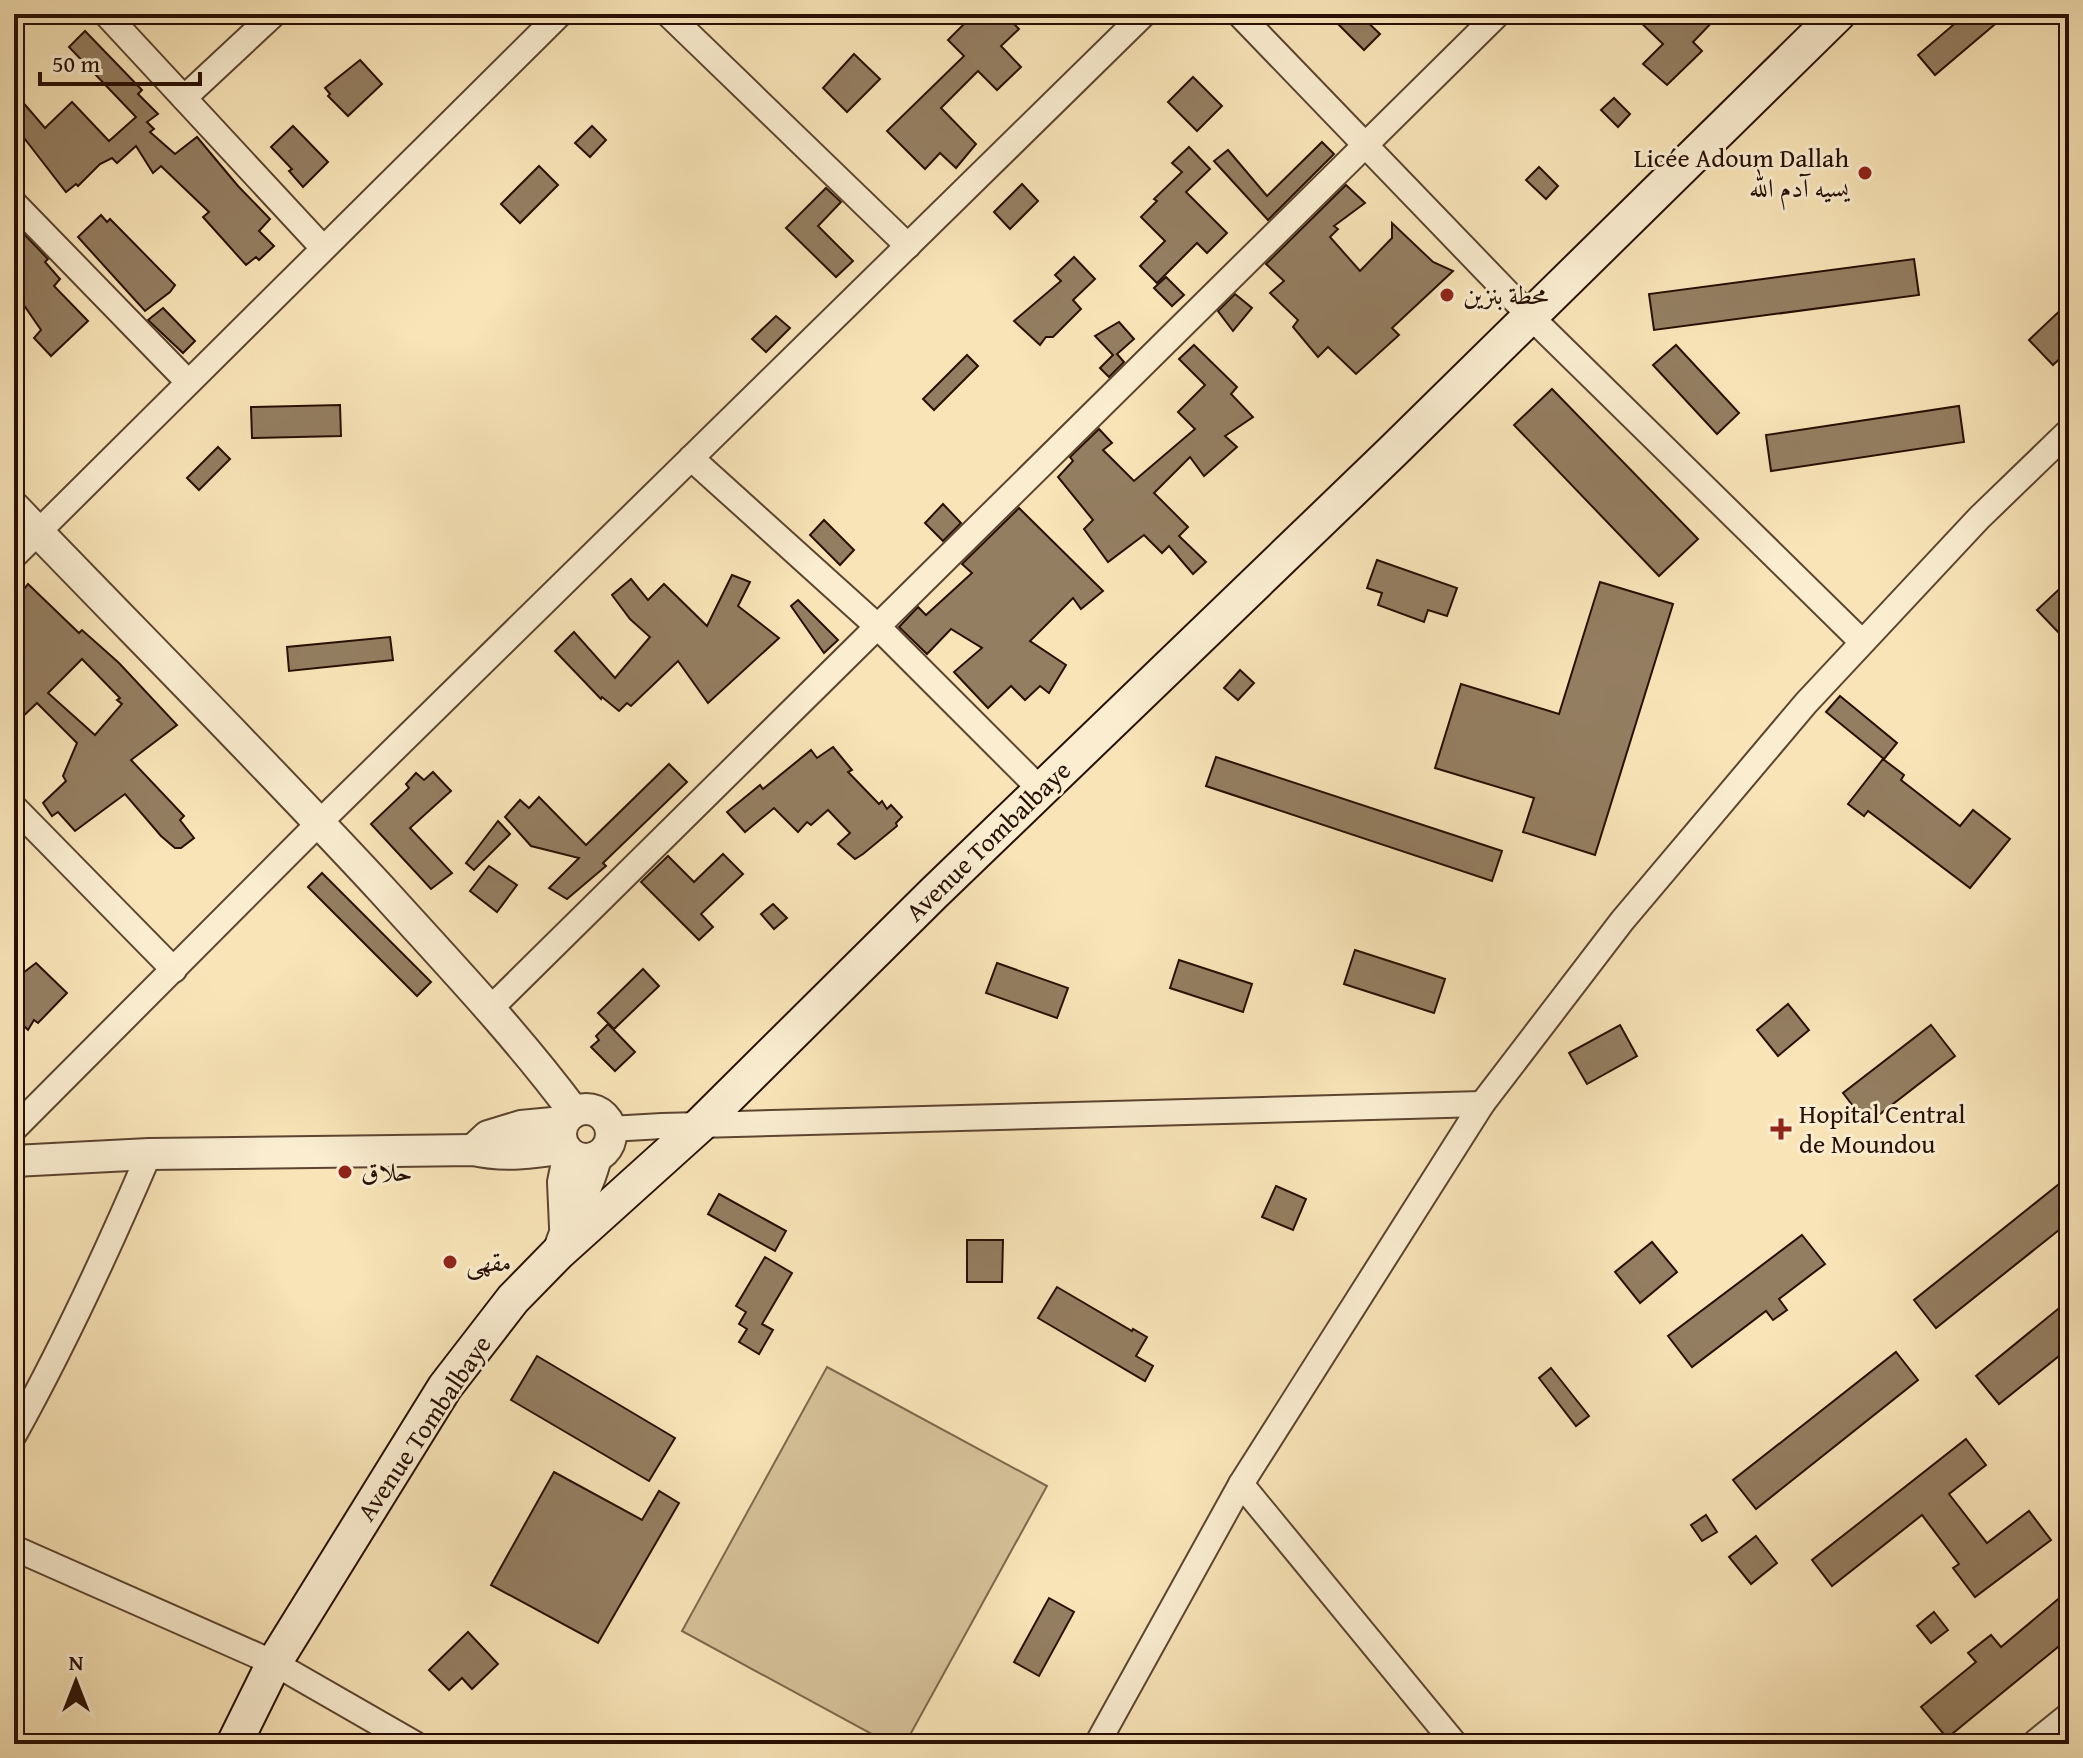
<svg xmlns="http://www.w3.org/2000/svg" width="2083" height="1758" font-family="'Gentium Book Plus',Amiri,serif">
  <rect width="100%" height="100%" fill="#f8e4b7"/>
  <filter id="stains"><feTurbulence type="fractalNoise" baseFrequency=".0025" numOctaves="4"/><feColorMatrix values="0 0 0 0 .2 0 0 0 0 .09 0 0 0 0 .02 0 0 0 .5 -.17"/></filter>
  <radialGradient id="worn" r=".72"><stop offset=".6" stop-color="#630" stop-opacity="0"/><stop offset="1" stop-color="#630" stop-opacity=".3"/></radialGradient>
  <!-- green -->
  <polygon fill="#d5c098" stroke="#7e684e" stroke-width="2" points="827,1367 1047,1486 905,1744 890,1744 682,1631"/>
  <!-- building -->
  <g fill="#947e61" stroke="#280f03" stroke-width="2" fill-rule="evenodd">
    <polygon points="974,14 1004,14 1019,29 1001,46 1021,67 997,90 978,71 941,108 976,144 956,168 940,153 925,169 887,131 964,56 948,40"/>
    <polygon points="1328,14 1359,14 1380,34 1364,50"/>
    <polygon points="1632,14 1720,14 1693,42 1702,51 1667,85 1643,64 1663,44"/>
    <polygon points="1966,14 2007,14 1935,75 1918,55"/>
    <polygon points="85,31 142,90 138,94 158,114 147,122 154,129 150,132 175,154 197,137 238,186 270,219 259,231 274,246 259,260 256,257 246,265 203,217 209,212 161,166 153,173 136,146 117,163 112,158 100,164 78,186 76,184 66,192 14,125 14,92 45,128 72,102 109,141 136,117 69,47"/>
    <polygon points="854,54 880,79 847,112 823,88"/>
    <polygon points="360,60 382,84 348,116 328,96 330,94 325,88"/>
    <polygon points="1193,77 1222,106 1197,131 1168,102"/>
    <polygon points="1614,98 1630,114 1618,127 1601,110"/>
    <polygon points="293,126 328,162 303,187 289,171 292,169 271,147"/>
    <polygon points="592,126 606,140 590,157 575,143"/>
    <polygon points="1322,142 1334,154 1268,220 1214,161 1228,150 1267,196"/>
    <polygon points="1189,147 1210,169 1186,192 1227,233 1207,253 1197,243 1157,283 1140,266 1165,241 1141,217 1157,201 1154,199 1182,172 1172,163"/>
    <polygon points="539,166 558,185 520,223 501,204"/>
    <polygon points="1539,167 1558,186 1546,199 1526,180"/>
    <polygon points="1022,184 1038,201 1010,229 994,212"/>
    <polygon points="1346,185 1365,203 1334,226 1338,229 1330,237 1360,271 1392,238 1392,223 1433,262 1453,271 1392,328 1399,335 1356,374 1328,347 1318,357 1293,327 1298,320 1270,293 1284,281 1266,264"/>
    <polygon points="826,188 841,202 818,226 853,261 836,277 786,228"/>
    <polygon points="101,215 107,222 110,219 175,285 170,292 145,311 78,237"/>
    <polygon points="23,233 48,259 45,262 60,279 54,286 88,321 51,356 34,338 41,330 19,298 24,292 14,280 14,242"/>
    <polygon points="1074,257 1095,279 1073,300 1081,309 1053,337 1046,337 1040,345 1014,321 1061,281 1055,275"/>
    <polygon points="1914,259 1919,295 1654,330 1649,294"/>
    <polygon points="1166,277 1184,295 1172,306 1154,288"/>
    <polygon points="1235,294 1252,308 1233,331 1218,311"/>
    <polygon points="2069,302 2069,350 2053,365 2029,340"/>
    <polygon points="163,308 195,341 183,353 148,320"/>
    <polygon points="776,316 790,328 766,352 752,339"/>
    <polygon points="1119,322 1134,339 1117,354 1124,362 1109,377 1100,368 1113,355 1095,336"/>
    <polygon points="1194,345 1237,387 1231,394 1253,417 1225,436 1237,447 1204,476 1190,457 1154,493 1188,527 1179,536 1206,562 1193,574 1169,546 1162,553 1144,535 1108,562 1084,529 1093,520 1058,477 1073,461 1070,457 1099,429 1112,443 1103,450 1134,481 1195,429 1178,412 1205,385 1179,359"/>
    <polygon points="1676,345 1739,413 1717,434 1653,365"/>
    <polygon points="967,355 978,366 934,410 923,399"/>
    <polygon points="1552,389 1698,539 1659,576 1514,425"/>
    <polygon points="340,405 341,436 252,438 251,407"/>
    <polygon points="1959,406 1964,442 1771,471 1766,435"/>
    <polygon points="218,447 230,459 199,490 187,478"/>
    <polygon points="943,504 961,523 943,541 925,523"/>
    <polygon points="1019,508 1103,591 1081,609 1073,598 1030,641 1066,665 1049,693 1040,686 1025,700 1011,686 988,708 954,672 982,648 951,629 927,654 899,627 918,607 926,615 972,573 962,564"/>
    <polygon points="824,520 854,550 840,565 810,535"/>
    <polygon points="1377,560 1457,588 1447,616 1428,610 1424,622 1378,605 1382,593 1367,588"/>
    <polygon points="732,575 750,582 738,606 779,638 708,703 678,661 631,706 627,703 619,711 602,697 601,699 555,651 574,632 615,678 650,637 630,619 612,595 631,579 648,600 664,584 707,626"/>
    <polygon points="2069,580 2069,623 2059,633 2037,610"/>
    <polygon points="1600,582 1673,604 1595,855 1523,832 1534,798 1435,768 1461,684 1559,714"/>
    <path d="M28,584L79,633L82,630L119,663L177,725L131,760L184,816L180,820L194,838L181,848H175L161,836L125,794L75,831L58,812L52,816L43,803L66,781L63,776L77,743L37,703L14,725V602ZM82,659L120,698L117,700L122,704L95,735L48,693Z"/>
    <polygon points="798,600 838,640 824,653 791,606"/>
    <polygon points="390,637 393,660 289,671 287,647"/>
    <polygon points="1240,670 1254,683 1238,700 1224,688"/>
    <polygon points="1840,696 1897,743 1884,759 1826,712"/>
    <polygon points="833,747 852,770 848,772 879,804 882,801 887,809 891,805 902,817 896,823 897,826 863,854 855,859 838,844 850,833 828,810 811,825 807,822 798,832 774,808 745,832 727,812 760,785 763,789 811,750 817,758"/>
    <polygon points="1216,757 1502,851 1492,881 1206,786"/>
    <polygon points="1883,759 1904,775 1901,780 1960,826 1973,810 2010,839 1970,888 1868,811 1864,816 1848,804"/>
    <polygon points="669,764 687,782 603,863 606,866 567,899 549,888 579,858 531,846 505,817 520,800 529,808 539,797 586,845"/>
    <polygon points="433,772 451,791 410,828 452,873 431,889 371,824 409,788 406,784 416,773 424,780"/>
    <polygon points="498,821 510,834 474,870 466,863"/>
    <polygon points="723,854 743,874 701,914 713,927 699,940 641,882 668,856 694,882"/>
    <polygon points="489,866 517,885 497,912 470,891"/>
    <polygon points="322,873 431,982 417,996 308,887"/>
    <polygon points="773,904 787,918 774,929 761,914"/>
    <polygon points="1355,950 1445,979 1434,1013 1344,984"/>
    <polygon points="1179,960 1252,984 1243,1012 1170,988"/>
    <polygon points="36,963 67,993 38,1023 34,1020 28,1030 14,1016 14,980"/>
    <polygon points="997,963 1068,988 1057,1018 986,993"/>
    <polygon points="643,969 659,986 614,1029 598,1013"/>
    <polygon points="1788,1004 1809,1030 1778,1056 1757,1030"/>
    <polygon points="608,1024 635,1052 615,1071 591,1047 599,1040 596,1036"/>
    <polygon points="1620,1025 1637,1056 1587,1084 1569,1053"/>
    <polygon points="1931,1025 1955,1056 1867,1124 1843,1093"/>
    <polygon points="2069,1176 2069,1222 1936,1328 1914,1300"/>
    <polygon points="1276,1186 1306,1199 1293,1230 1262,1217"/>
    <polygon points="719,1194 786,1231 775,1251 708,1214"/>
    <polygon points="1802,1235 1825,1264 1779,1299 1787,1310 1773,1320 1766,1311 1692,1367 1668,1336"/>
    <polygon points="967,1240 1003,1240 1002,1282 967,1282"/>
    <polygon points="1652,1242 1677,1272 1640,1303 1615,1272"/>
    <polygon points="765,1257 792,1273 762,1324 773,1330 759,1354 739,1342 747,1329 739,1324 746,1312 736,1306"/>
    <polygon points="1057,1287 1132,1331 1133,1329 1147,1337 1136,1356 1153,1366 1145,1381 1038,1318"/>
    <polygon points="2069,1300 2069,1348 1999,1404 1976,1376"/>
    <polygon points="1896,1352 1918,1380 1756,1509 1733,1480"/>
    <polygon points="537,1356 675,1438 649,1481 511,1400"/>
    <polygon points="1551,1368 1589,1416 1576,1426 1539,1378"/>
    <polygon points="1966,1439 1986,1465 1949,1494 1987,1543 2029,1511 2051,1540 1975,1597 1953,1568 1959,1564 1922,1515 1832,1586 1812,1560"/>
    <polygon points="554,1472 642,1520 659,1491 679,1503 598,1643 491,1585"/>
    <polygon points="1706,1515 1717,1532 1702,1541 1691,1525"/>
    <polygon points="1756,1536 1777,1563 1751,1584 1729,1557"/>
    <polygon points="2069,1590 2069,1638 1947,1738 1921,1707 1976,1662 1968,1653 1991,1635 2001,1647"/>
    <polygon points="1049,1598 1074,1612 1039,1676 1014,1662"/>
    <polygon points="1934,1612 1948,1630 1931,1643 1917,1626"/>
    <polygon points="468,1632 498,1664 472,1689 462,1678 449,1690 429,1670"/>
  </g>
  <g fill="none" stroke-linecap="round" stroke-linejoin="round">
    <!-- minor casing -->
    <g stroke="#5c4430" stroke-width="28">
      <g id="minor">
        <polyline points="106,14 323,248"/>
        <polyline points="668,14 908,246"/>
        <polyline points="1239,14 1530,316 1861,641"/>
        <polyline points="184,98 274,14"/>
        <polyline points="14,203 188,382"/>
        <polyline points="691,458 877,626 1041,790"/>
        <polyline points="14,556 560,14"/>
        <polyline points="14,807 174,970"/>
        <polyline points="491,1008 1498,14"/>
        <polyline points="14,1129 319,823 1144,14"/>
        <polyline points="610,1129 662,1126 1482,1104"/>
        <path d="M14,1435C65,1343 108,1250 149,1154"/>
        <polyline points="1241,1484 1455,1744"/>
        <polyline points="14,1548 274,1663 415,1744"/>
        <polyline points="1097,1744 1241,1484 1482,1104 1622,921 1806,703 1979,518 2069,431"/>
      </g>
    </g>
    <!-- tertiary casing -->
    <g stroke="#5c4430" stroke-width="34">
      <g id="tertiary">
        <path d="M14,507C137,635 263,761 384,892C449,964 516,1034 574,1112"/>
        <circle cx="586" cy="1134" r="25"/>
        <polyline points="473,1150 488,1136 521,1126 563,1122"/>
        <path d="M14,1161L149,1154L473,1150C503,1157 534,1153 565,1148"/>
        <polyline points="565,1227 563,1182 569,1153"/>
        <path d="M558,1253C568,1218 588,1192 596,1157"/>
        <polyline points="2038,1744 2069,1719"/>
      </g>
    </g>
    <!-- secondary casing -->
    <g stroke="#280f03" stroke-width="38">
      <polyline id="secondary" points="234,1744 274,1663 445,1387 513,1299 558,1253 700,1125 934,893 1392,452 1838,14"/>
    </g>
    <!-- minor -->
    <use href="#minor" stroke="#faedd0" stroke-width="24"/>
    <!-- tertiary -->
    <use href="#tertiary" stroke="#faedd0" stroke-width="30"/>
    <!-- secondary -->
    <use href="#secondary" stroke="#faedd0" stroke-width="34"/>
  </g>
  <!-- markers -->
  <g fill="#8f2418" stroke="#faedd0" stroke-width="3">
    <circle cx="1865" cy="173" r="8"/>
    <circle cx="1447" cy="295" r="8"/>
    <path d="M1777 1117h8v8h8v8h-8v8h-8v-8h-8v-8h8z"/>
    <circle cx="345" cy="1172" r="8"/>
    <circle cx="450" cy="1262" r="8"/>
  </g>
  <g text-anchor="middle" stroke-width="6" stroke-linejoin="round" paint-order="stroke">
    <!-- poi labels -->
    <g font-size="26" fill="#280f03" stroke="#faedd0" text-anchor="start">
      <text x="1849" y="167" text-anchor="end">Licée Adoum Dallah<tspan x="1849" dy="30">يسيه آدم الله</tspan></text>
      <text x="1463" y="304">محطة بنزين</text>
      <text x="1799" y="1123">Hopital Central<tspan x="1799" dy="30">de Moundou</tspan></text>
      <text x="361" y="1181">حلاق</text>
      <text x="466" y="1271">مقهى</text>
    </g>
    <!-- street labels -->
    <g font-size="26" fill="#280f03" stroke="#faedd0">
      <text transform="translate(988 841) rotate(-44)" y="9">Avenue Tombalbaye</text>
      <text transform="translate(424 1428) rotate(-56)" y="9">Avenue Tombalbaye</text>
    </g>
  </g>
  <!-- margin -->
  <rect width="2083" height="1758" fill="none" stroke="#f8e4b7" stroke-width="48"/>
  <rect x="16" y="16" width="2051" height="1726" fill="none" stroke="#280f03" stroke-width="4"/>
  <rect x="24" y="24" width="2035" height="1710" fill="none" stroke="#280f03" stroke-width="2"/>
  <!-- north arrow -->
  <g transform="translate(76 1682)" stroke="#faedd0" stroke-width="6" paint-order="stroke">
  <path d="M0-6L14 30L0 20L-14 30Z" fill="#280f03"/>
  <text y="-12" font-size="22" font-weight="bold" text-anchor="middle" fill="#280f03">N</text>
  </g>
  <!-- scale -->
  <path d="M40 72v12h160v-12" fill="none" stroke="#280f03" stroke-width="4"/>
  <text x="52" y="72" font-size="24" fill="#280f03" stroke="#faedd0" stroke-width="6" paint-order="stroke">50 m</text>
  <rect width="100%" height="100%" filter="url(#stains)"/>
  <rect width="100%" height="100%" fill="url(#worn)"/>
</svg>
